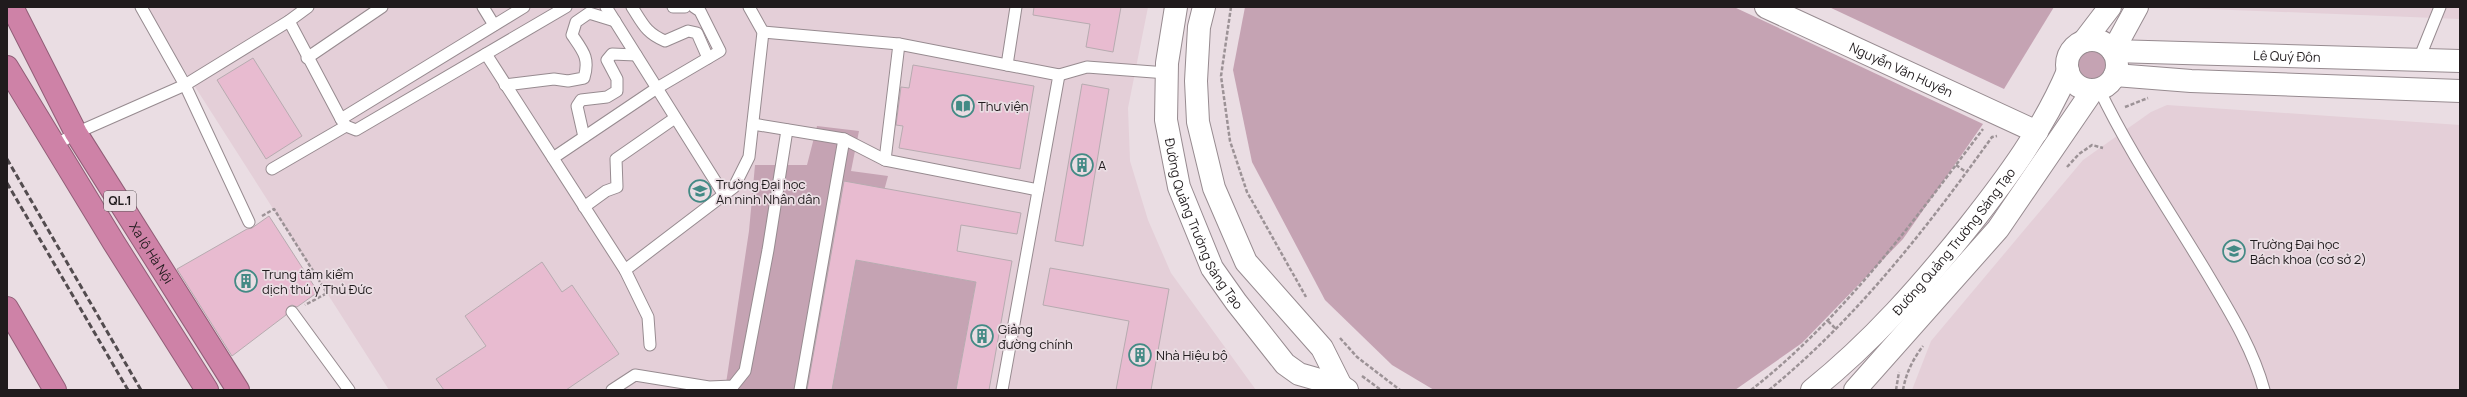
<svg xmlns="http://www.w3.org/2000/svg" width="2467" height="397" font-family="Manrope,sans-serif">
  <rect width="100%" height="100%" fill="#eadde3"/>
  <!-- built -->
  <g fill="#e4cfd8">
    <polygon points="144,7 1148,7 1128,108 1130,161 1148,220 1171,273 1256,390 389,390"/>
    <polygon points="2180,7 2460,7 2460,19 2183,8"/>
    <polygon points="2167,105 2460,125 2460,390 1912,390 1931,341 2083,160 2151,112"/>
  </g>
  <!-- green -->
  <g fill="#c5a3b3">
    <polygon points="1245,7 1734,7 1983,124 1903,239 1802,343 1735,390 1434,390 1392,365 1325,300 1252,162 1233,70"/>
    <polygon points="1829,7 2054,7 2004,89"/>
    <circle cx="2092" cy="65" r="20"/>
    <polygon points="817,126 859,131 851,171 888,176 878,213 856,260 976,282 956,390 725,390 749,231 755,165 807,165"/>
  </g>
  <!-- building -->
  <g fill="#e8bbd0" stroke="#b7abb0">
    <polygon points="1034,7 1121,7 1113,52 1086,47 1090,24 1033,15"/>
    <polygon points="253,58 302,136 266,159 217,80"/>
    <polygon points="913,65 1034,86 1020,169 899,148 903,126 896,125 901,87 909,88"/>
    <polygon points="1082,84 1109,89 1083,246 1055,241"/>
    <polygon points="844,181 1021,213 1017,234 961,225 957,251 1012,261 989,390 956,390 976,282 856,260 832,390 807,390"/>
    <polygon points="269,216 318,292 297,307 292,305 288,307 286,315 232,356 177,269 247,229 252,228"/>
    <polygon points="542,262 562,292 572,285 619,354 566,390 444,390 436,379 486,346 465,316"/>
    <polygon points="1050,268 1169,289 1151,390 1116,390 1129,321 1043,305"/>
  </g>
  <g fill="none" stroke-linecap="round" stroke-linejoin="round">
    <!-- lane casing -->
    <g stroke="#978b90" stroke-width="13">
      <g id="lane">
        <polyline points="141,7 185,85 249,222"/>
        <polyline points="483,7 494,25"/>
        <polyline points="606,7 724,195"/>
        <path d="M632,7C643,24 646,33 665,41L688,31L697,33L708,58"/>
        <polyline points="673,7 685,7"/>
        <polyline points="289,21 341,119 346,126 356,130 566,7"/>
        <polyline points="763,32 899,44 1059,75 1002,390"/>
        <polyline points="899,44 885,160 1038,190"/>
        <polyline points="486,54 625,270 734,187 749,157 763,32 749,7"/>
        <polyline points="307,58 382,7"/>
        <polyline points="2419,59 2440,7"/>
        <polyline points="1007,65 1016,7"/>
        <polyline points="1059,75 1087,67 1167,73"/>
        <path d="M505,85L554,79L568,81L584,78C590,58 583,51 572,35L576,22L589,13L615,21"/>
        <path d="M2099,89C2130,154 2171,213 2208,275C2230,312 2253,349 2264,390"/>
        <polyline points="341,119 524,7"/>
        <polyline points="753,124 844,139 885,160"/>
        <polyline points="584,137 577,106 581,100 607,97 617,91 617,79 607,60 612,54 636,55"/>
        <polyline points="54,146 76,133 185,85 289,21 308,7"/>
        <polyline points="553,158 657,88 720,51 700,11 694,7"/>
        <polyline points="272,169 346,126"/>
        <polyline points="584,207 606,191 617,187 616,159 675,118"/>
        <polyline points="625,270 648,317 650,345"/>
        <polyline points="292,312 349,390"/>
        <polyline points="612,390 635,375 709,387 733,386 745,371 768,250 787,130"/>
        <polyline points="800,390 844,139"/>
      </g>
    </g>
    <!-- street casing -->
    <g stroke="#978b90" stroke-width="24">
      <g id="street">
        <path id="s1" d="M1766,7L2037,132"/>
      </g>
    </g>
    <!-- secondary casing -->
    <g stroke="#978b90" stroke-width="24">
      <g id="secondary">
        <path id="s2" d="M1176,7L1167,63L1166,120L1179,187L1212,268L1236,302L1285,364L1299,374L1341,386L1347,390"/>
        <polyline points="1204,7 1199,27 1196,81 1198,122 1214,188 1246,262 1322,348 1341,386"/>
        <circle cx="2092" cy="65" r="25"/>
        <polyline points="2084,41 2110,7"/>
        <path id="s3" d="M2113,51L2460,61"/>
        <polyline points="2113,51 2137,7"/>
        <polyline points="2115,75 2191,81 2460,91"/>
        <path id="s4" d="M1812,390C1872,342 1922,285 1969,226C2007,178 2044,128 2068,71"/>
        <polyline points="1855,390 1998,229 2093,90"/>
      </g>
    </g>
    <!-- highway casing -->
    <g stroke="#915e77" stroke-width="24">
      <g id="highway">
        <path id="s5" d="M12,7L76,133L238,390"/>
        <polyline points="7,67 114,243 207,390"/>
        <polyline points="7,308 55,390"/>
      </g>
    </g>
    <!-- path -->
    <g stroke="#9c9296" stroke-width="2.5" stroke-dasharray="4 2" stroke-linecap="butt">
      <polyline points="1231,7 1221,76 1230,141 1247,192 1306,297"/>
      <polyline points="2125,107 2148,98"/>
      <polyline points="1956,165 1966,172"/>
      <polyline points="2067,167 2079,154 2092,145 2103,148"/>
      <polyline points="262,216 274,209 327,293 305,305"/>
      <polyline points="1828,321 1836,329"/>
      <polyline points="1340,338 1357,357 1400,390"/>
      <polyline points="1362,376 1381,390"/>
      <path d="M1751,390C1843,318 1913,222 1983,129"/>
      <path d="M1769,390C1856,319 1927,228 1992,137L1997,136"/>
      <polyline points="1896,390 1899,372"/>
      <path d="M1903,390C1906,373 1913,359 1923,346"/>
    </g>
    <!-- lane -->
    <use href="#lane" stroke="#fff" stroke-width="11"/>
    <!-- street -->
    <use href="#street" stroke="#fff" stroke-width="22"/>
    <!-- secondary -->
    <use href="#secondary" stroke="#fff" stroke-width="22"/>
    <!-- highway -->
    <use href="#highway" stroke="#ce82a7" stroke-width="22"/>
    <!-- rail -->
    <g stroke="#534c4f" stroke-width="3" stroke-dasharray="6 3" stroke-linecap="butt">
      <polyline points="7,159 141,390"/>
      <polyline points="7,183 128,390"/>
    </g>
  </g>
  <!-- icons -->
  <defs>
    <g id="library-ring" transform="scale(1.15)"><circle r="9.5" fill="#eadde3" stroke="#438a85" stroke-width="1.5"/><path d="M-6-4Q-3-5.5-.7-3.5V5Q-3 3-6 4ZM6-4Q3-5.5 .7-3.5V5Q3 3 6 4Z" fill="#438a85"/></g>
    <g id="building-ring" transform="scale(1.15)"><circle r="9.5" fill="#eadde3" stroke="#438a85" stroke-width="1.5"/><path d="M-4-6H4V6H1V3H-1V6H-4ZM-2.5-4.3h1.7v1.8h-1.7ZM.8-4.3h1.7v1.8H.8ZM-2.5-1h1.7V.8h-1.7ZM.8-1h1.7V.8H.8Z" fill="#438a85"/></g>
    <g id="university-ring" transform="scale(1.15)"><circle r="9.5" fill="#eadde3" stroke="#438a85" stroke-width="1.5"/><path d="M0-5L7-2L0 1L-7-2ZM-4 1L0 2.5L4 1V4Q0 6-4 4Z" fill="#438a85"/></g>
  </defs>
  <g fill-rule="evenodd">
    <use href="#library-ring" x="963" y="106"/>
    <use href="#building-ring" x="1082" y="165"/>
    <use href="#university-ring" x="700" y="191"/>
    <use href="#university-ring" x="2234" y="251"/>
    <use href="#building-ring" x="246" y="281"/>
    <use href="#building-ring" x="982" y="336"/>
    <use href="#building-ring" x="1140" y="355"/>
  </g>
  <g text-anchor="middle" stroke-width="3.5" stroke-linejoin="round" paint-order="stroke">
    <!-- shield labels -->
    <rect fill="#eadde3" stroke="#5d5558" stroke-width="1" x="104" y="191" width="32" height="20" rx="3"/>
    <g font-size="12" font-weight="bold" fill="#201b1d">
      <text x="120" y="205">QL.1</text>
    </g>
    <!-- street labels -->
    <g font-size="13" fill="#201b1d" stroke="#eadde3">
      <text dy="5" stroke="none"><textPath href="#s3" startOffset="174">Lê Quý Đôn</textPath></text>
      <text dy="5" stroke="none"><textPath href="#s1" startOffset="149">Nguyễn Văn Huyên</textPath></text>
      <text dy="5" stroke="none"><textPath href="#s2" startOffset="225">Đường Quảng Trường Sáng Tạo</textPath></text>
      <text dy="5" stroke="none"><textPath href="#s4" startOffset="206">Đường Quảng Trường Sáng Tạo</textPath></text>
      <text dy="5" stroke="none"><textPath href="#s5" startOffset="283">Xa lộ Hà Nội</textPath></text>
    </g>
    <!-- poi labels -->
    <g font-size="13" fill="#201b1d" stroke="#eadde3" text-anchor="start">
      <text x="978" y="111">Thư viện</text>
      <text x="1098" y="170">A</text>
      <text x="716" y="189">Trường Đại học<tspan x="716" dy="15">An ninh Nhân dân</tspan></text>
      <text x="2250" y="249">Trường Đại học<tspan x="2250" dy="15">Bách khoa (cơ sở 2)</tspan></text>
      <text x="262" y="279">Trung tâm kiểm<tspan x="262" dy="15">dịch thú y Thủ Đức</tspan></text>
      <text x="998" y="334">Giảng<tspan x="998" dy="15">đường chính</tspan></text>
      <text x="1156" y="360">Nhà Hiệu bộ</text>
    </g>
  </g>
  <!-- border -->
  <rect width="2467" height="397" fill="none" stroke="#201b1d" stroke-width="16"/>
</svg>
